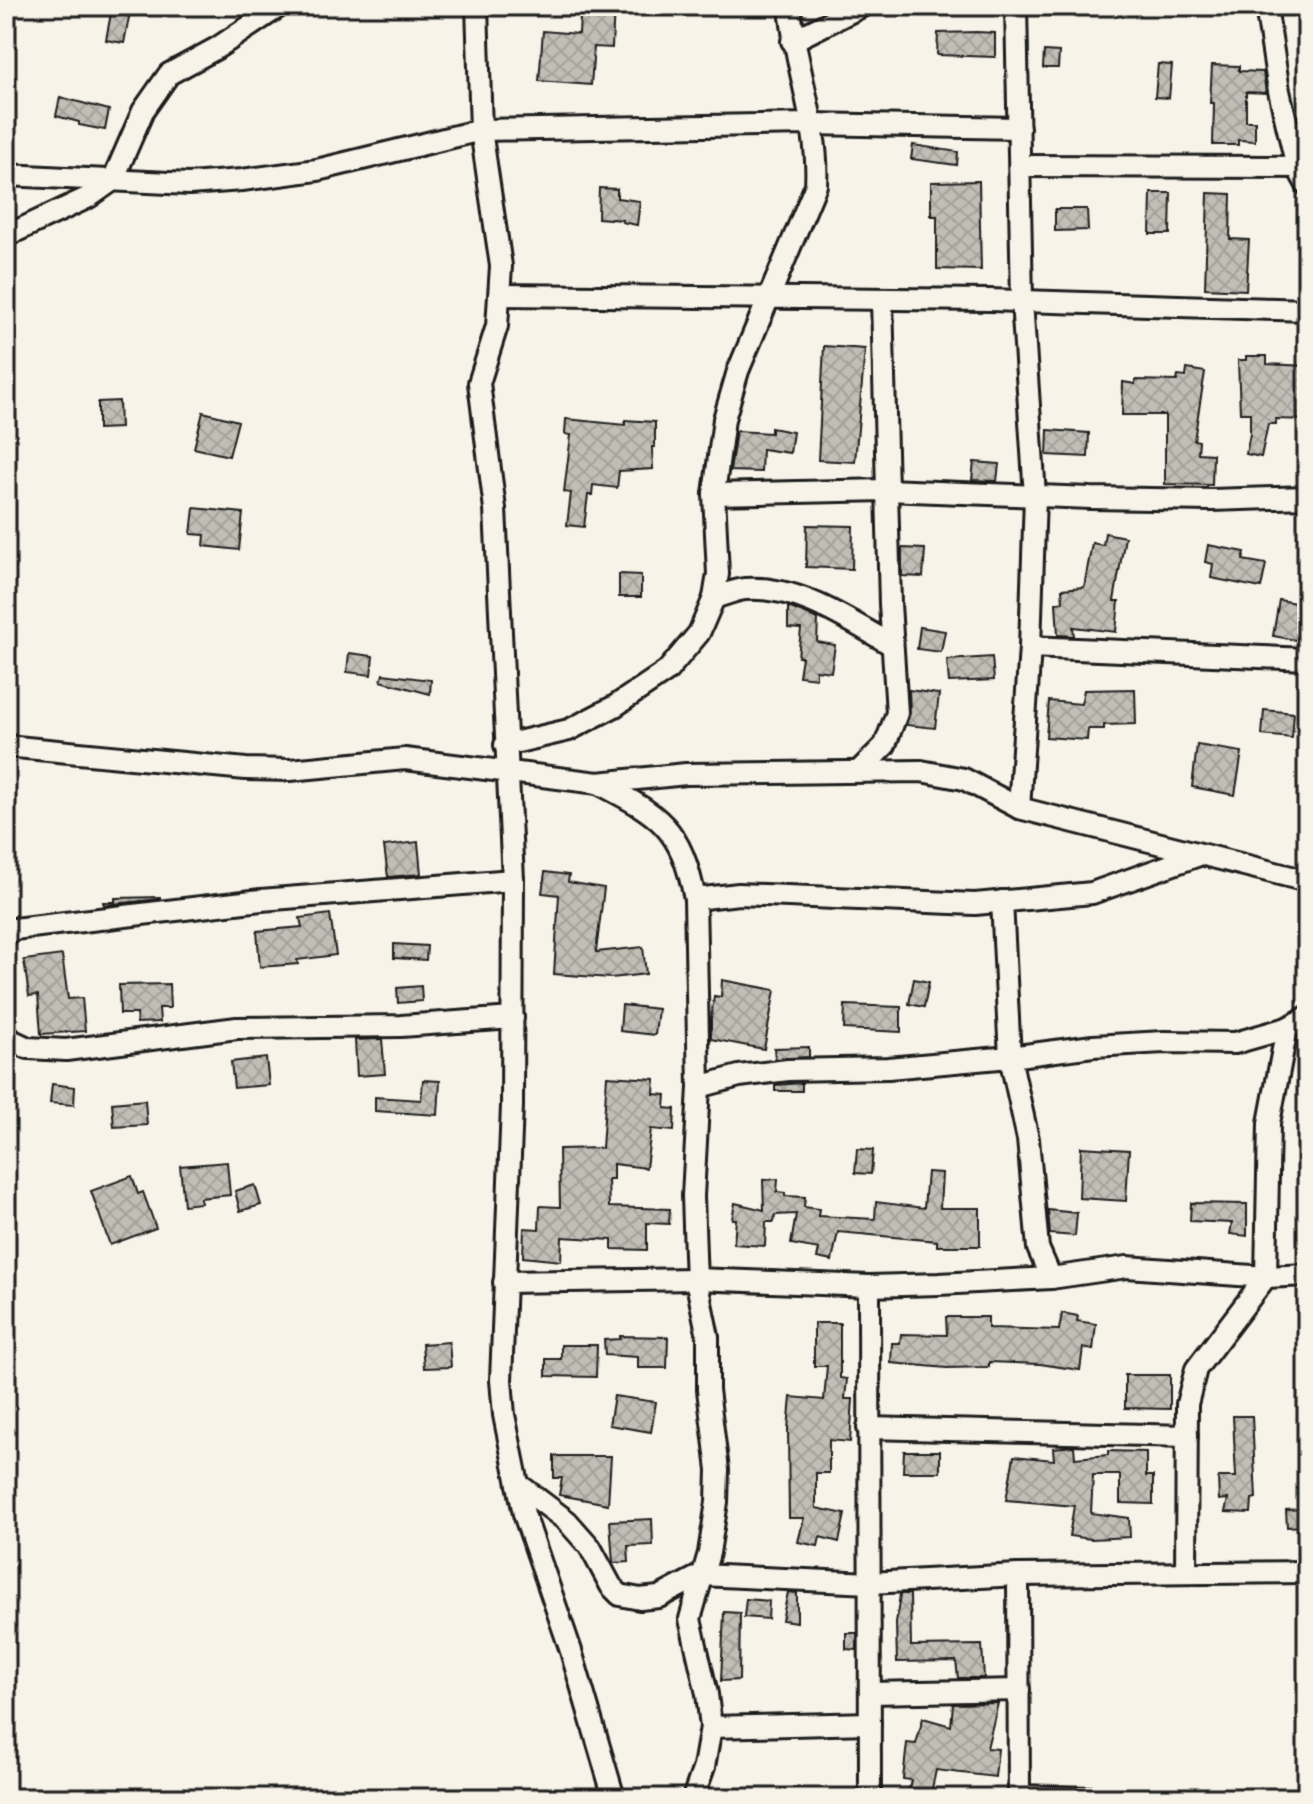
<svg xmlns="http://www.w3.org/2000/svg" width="1313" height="1804" font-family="'Shantell Sans',sans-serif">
  <defs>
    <pattern id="building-cross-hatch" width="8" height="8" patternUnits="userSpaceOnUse" patternTransform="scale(2)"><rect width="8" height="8" fill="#c0beb5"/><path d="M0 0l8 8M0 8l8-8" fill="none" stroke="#a4a39b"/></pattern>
  </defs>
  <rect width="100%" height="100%" fill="#f7f3e8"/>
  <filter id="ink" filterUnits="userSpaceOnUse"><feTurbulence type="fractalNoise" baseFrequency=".0125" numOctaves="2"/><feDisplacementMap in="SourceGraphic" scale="16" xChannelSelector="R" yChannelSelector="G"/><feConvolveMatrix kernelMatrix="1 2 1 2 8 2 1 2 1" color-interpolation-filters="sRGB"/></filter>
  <g filter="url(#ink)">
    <!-- building -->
    <g fill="url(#building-cross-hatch)" stroke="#1c1c1c" stroke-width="2">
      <polygon points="595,6 614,6 612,48 594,47 591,85 539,81 543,31 579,34 580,16 595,16"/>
      <polygon points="112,8 130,12 124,43 106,40"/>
      <polygon points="977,32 995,33 995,57 937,55 938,33"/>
      <polygon points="1044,51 1059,52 1058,68 1043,68"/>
      <polygon points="1158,64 1172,65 1169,98 1155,97"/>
      <polygon points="1212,65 1239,66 1239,71 1263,72 1266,93 1246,92 1246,121 1255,121 1255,141 1238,140 1238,145 1213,145 1214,103 1210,103"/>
      <polygon points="60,97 109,110 105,130 79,125 79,122 56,116"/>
      <polygon points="913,145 958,152 957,165 911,159"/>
      <polygon points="979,181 981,270 937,269 937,216 931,216 931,182"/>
      <polygon points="599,188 617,189 617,198 640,201 637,225 622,222 623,220 598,218"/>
      <polygon points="1151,193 1171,193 1170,234 1150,234"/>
      <polygon points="1208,193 1231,194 1230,239 1249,240 1246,290 1205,288"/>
      <polygon points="1055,209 1087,209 1088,230 1055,231"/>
      <polygon points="824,346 865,349 855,462 818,460"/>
      <polygon points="1246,356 1267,356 1267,364 1307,366 1307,420 1276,419 1276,424 1268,424 1261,457 1246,454 1250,434 1250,413 1240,413 1238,360 1246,360"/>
      <polygon points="1187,369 1205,372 1194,440 1199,441 1198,453 1213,454 1212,485 1165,484 1165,415 1122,415 1123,382 1135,384 1135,380 1177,381 1178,376 1186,377"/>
      <polygon points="119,401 120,428 98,429 98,402"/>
      <polygon points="203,412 238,421 229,456 194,448"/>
      <polygon points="566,419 625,425 625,420 655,422 655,447 652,447 653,469 619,471 617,488 593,485 592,495 588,495 584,527 567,525 571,493 564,492 571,435 565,434"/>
      <polygon points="771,428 793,432 790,453 762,449 761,472 730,471 736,431 771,433"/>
      <polygon points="1048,430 1089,433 1088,457 1047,455"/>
      <polygon points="974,462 999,464 997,481 972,480"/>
      <polygon points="194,508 243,513 239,550 204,546 205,535 191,534"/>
      <polygon points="807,525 853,526 852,569 806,567"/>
      <polygon points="1105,533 1125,537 1114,601 1119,601 1116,632 1073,627 1074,636 1058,635 1056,603 1063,602 1062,589 1084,587 1092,543 1103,545"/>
      <polygon points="1208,545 1245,552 1243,560 1266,564 1261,588 1211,578 1213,564 1205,562"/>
      <polygon points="902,548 925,549 923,577 902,576"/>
      <polygon points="619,574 641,575 641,597 619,597"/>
      <polygon points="1279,600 1307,605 1307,642 1273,636"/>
      <polygon points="788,607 818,619 817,642 835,645 831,672 816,670 816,678 799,676 802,657 798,657 801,629 788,628"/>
      <polygon points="920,627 945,631 941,652 917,649"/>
      <polygon points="349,653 373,656 371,675 347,672"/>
      <polygon points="992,657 994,680 949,682 947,660"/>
      <polygon points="383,674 431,680 430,694 381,681"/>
      <polygon points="1135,689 1136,724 1104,725 1104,729 1088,729 1087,740 1046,737 1049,701 1081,704 1084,690"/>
      <polygon points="909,690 939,694 935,728 906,725 910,713"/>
      <polygon points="1264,710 1294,713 1292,738 1262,735"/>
      <polygon points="1197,745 1242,752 1235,795 1192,787"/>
      <polygon points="418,842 421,874 388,877 384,846"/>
      <polygon points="545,872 569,875 568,882 604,888 596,952 643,947 646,974 611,978 554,974 559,895 542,893"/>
      <polygon points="160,897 160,899 104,905 103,902 115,902 115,898"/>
      <polygon points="330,914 336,955 297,960 298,964 260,967 257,931 302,927 300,918"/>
      <polygon points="394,944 427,946 426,960 394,958"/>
      <polygon points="62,955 68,999 82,998 85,1031 41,1034 38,995 29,996 24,960"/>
      <polygon points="914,979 929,982 924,1007 909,1004"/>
      <polygon points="722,980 775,990 764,1049 711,1039 711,1018 714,996 721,997"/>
      <polygon points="169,984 170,1008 159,1008 160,1022 137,1023 137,1014 120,1014 119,985"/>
      <polygon points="421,986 422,1001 398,1003 397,988"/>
      <polygon points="622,1005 658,1009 655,1035 620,1031"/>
      <polygon points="845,1005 901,1007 901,1032 844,1029"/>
      <polygon points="382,1039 385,1074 357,1076 355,1040"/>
      <polygon points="809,1047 809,1057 775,1059 774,1048"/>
      <polygon points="266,1058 269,1085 234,1088 231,1062"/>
      <polygon points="607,1076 655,1079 654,1094 666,1095 665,1108 675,1109 674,1131 651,1129 646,1168 613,1164 613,1179 608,1179 609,1207 670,1209 669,1224 647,1223 647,1250 612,1249 612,1240 562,1237 561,1261 523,1257 524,1228 539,1229 540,1206 560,1207 559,1149 602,1148"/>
      <polygon points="423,1080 440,1081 438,1115 375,1111 375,1097 421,1100"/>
      <polygon points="802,1083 802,1091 775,1091 775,1085"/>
      <polygon points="52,1084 75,1087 74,1105 50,1103"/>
      <polygon points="145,1100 147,1125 114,1127 112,1103"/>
      <polygon points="1081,1147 1129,1150 1126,1201 1079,1198"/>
      <polygon points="857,1149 873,1150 871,1174 855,1173"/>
      <polygon points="227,1162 230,1195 200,1198 201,1203 184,1205 180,1166"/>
      <polygon points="927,1172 942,1173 940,1208 980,1208 980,1246 937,1246 937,1241 838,1232 832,1261 817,1258 819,1249 791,1244 796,1214 775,1215 774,1222 766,1222 765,1246 734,1244 736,1219 732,1219 735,1203 764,1210 763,1180 778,1179 777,1192 785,1193 785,1196 805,1197 804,1207 819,1209 818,1216 875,1219 876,1202 924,1208"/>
      <polygon points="132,1176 138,1194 143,1192 156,1228 110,1245 91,1191"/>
      <polygon points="255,1185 261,1205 240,1211 235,1191"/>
      <polygon points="1191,1203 1247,1204 1247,1236 1230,1234 1232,1223 1190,1221"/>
      <polygon points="1048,1210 1077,1213 1075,1236 1050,1234"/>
      <polygon points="1062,1313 1078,1316 1077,1321 1096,1324 1093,1350 1083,1348 1080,1370 1040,1364 989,1362 989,1367 947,1368 891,1363 892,1343 900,1343 901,1334 947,1335 946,1317 988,1317 988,1328 1059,1330"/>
      <polygon points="814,1323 840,1323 840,1378 847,1379 845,1399 853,1399 850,1442 829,1440 829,1473 816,1473 816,1508 845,1514 839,1542 820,1537 818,1546 798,1542 804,1518 789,1518 788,1429 791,1397 824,1400 827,1366 814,1366"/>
      <polygon points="620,1336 668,1337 667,1368 638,1368 638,1357 605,1355 604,1340 620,1339"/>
      <polygon points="449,1342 451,1367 424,1368 422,1344"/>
      <polygon points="561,1345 597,1345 596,1377 546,1376 546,1359 561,1359"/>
      <polygon points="1125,1375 1170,1375 1170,1409 1125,1408"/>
      <polygon points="614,1396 656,1402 651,1432 609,1425"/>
      <polygon points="1233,1416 1252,1416 1256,1498 1252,1499 1251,1513 1225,1512 1228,1499 1219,1500 1218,1477 1236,1477"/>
      <polygon points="1074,1446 1075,1458 1108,1455 1108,1451 1146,1452 1146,1476 1153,1476 1153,1504 1120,1503 1120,1475 1093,1475 1091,1513 1129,1518 1130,1537 1091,1539 1069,1536 1074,1506 1006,1500 1014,1456 1054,1460 1053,1448"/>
      <polygon points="904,1451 940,1451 940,1472 903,1472"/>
      <polygon points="554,1456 611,1456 608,1504 559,1495 562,1478 554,1478"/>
      <polygon points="1303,1509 1304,1526 1287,1527 1286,1510"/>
      <polygon points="652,1519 653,1545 628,1546 629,1562 613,1563 610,1521"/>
      <polygon points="788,1592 797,1593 797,1622 782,1620"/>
      <polygon points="900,1594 910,1594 911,1646 982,1645 984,1678 958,1678 956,1661 897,1662 896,1623"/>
      <polygon points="746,1599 769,1601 768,1619 744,1617"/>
      <polygon points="724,1612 740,1613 739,1680 721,1681"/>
      <polygon points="846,1633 857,1633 857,1650 846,1649"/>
      <polygon points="998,1703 987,1748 998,1749 995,1777 936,1770 930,1798 907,1798 911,1780 903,1779 907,1743 916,1744 923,1718 951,1726 953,1704"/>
    </g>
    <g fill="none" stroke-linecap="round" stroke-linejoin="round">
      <!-- street casing -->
      <g stroke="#1c1c1c" stroke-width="26">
        <g id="street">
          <polyline points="477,6 481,130 501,266 497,326 479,383 495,509 513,880 512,1106 501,1380 504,1415 524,1514 571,1651 614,1798"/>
          <polyline points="1016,6 1022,301 1035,496 1030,647 1019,808"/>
          <polyline points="1266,6 1279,91 1297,167 1307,185"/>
          <polyline points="792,41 862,6"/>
          <polyline points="1020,166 1307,167"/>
          <polyline points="6,175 189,184 242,180 317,170 481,130 810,124 1019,128"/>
          <polyline points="6,236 89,197 113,180 143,111 169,74 217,48 280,6"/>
          <polyline points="500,295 989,300 1307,310"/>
          <polyline points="714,494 886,490 1091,498 1211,500 1307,497"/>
          <path d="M714,598C724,595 735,590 745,589C798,585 848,620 892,645"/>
          <polyline points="1030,647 1307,659"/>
          <path d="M505,745L569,730L615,706L667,671L699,633L714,598L718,574L714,494L724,419L738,371L816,185C820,127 794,65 790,6"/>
          <polyline points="6,746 246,769 290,770 405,759 598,783 686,774 921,771 964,779 1019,808 1307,881"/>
          <polyline points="859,771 885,745 897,713 890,604 882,299"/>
          <path d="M598,783C660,815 681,827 695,899L699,1087L693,1196L695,1255L696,1279L708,1337V1390L718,1470L717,1502L709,1553L690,1619L707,1694L711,1727L704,1767L693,1798"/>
          <polyline points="695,899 739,894 975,904 1092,893 1199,855"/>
          <polyline points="1002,901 1010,1057 1028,1139 1038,1248 1051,1278"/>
          <polyline points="6,935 14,929 261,900 513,880"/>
          <polyline points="6,1032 11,1040 28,1048 66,1050 237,1028 401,1026 513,1018"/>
          <polyline points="699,1087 739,1076 788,1070 888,1068 1010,1057 1093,1046 1164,1042 1235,1043 1287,1028 1307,1017"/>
          <polyline points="504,1282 696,1279 869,1286 939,1284 1051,1278 1127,1267 1266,1277 1307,1275"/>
          <polyline points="869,1286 870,1798"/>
          <polyline points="868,1428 1187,1436"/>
          <polyline points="518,1484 567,1521 590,1547 611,1586 620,1595 640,1599 659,1597 701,1575 870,1583 1018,1575 1307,1572"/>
          <polyline points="1186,1573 1187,1404 1196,1369 1266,1277 1269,1123 1287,1028"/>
          <polyline points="1018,1575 1019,1798"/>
          <polyline points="870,1693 1019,1690"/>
          <polyline points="711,1727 870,1723"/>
          <polyline points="1019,1796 1091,1798"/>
        </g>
      </g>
      <!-- street -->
      <use href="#street" stroke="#f7f3e8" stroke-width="20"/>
    </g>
  </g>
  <!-- margin -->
  <rect width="1313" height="1804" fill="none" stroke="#f7f3e8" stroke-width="32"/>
  <rect x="16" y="16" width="1281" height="1772" fill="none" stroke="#1c1c1c" stroke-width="3" filter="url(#ink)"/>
</svg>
